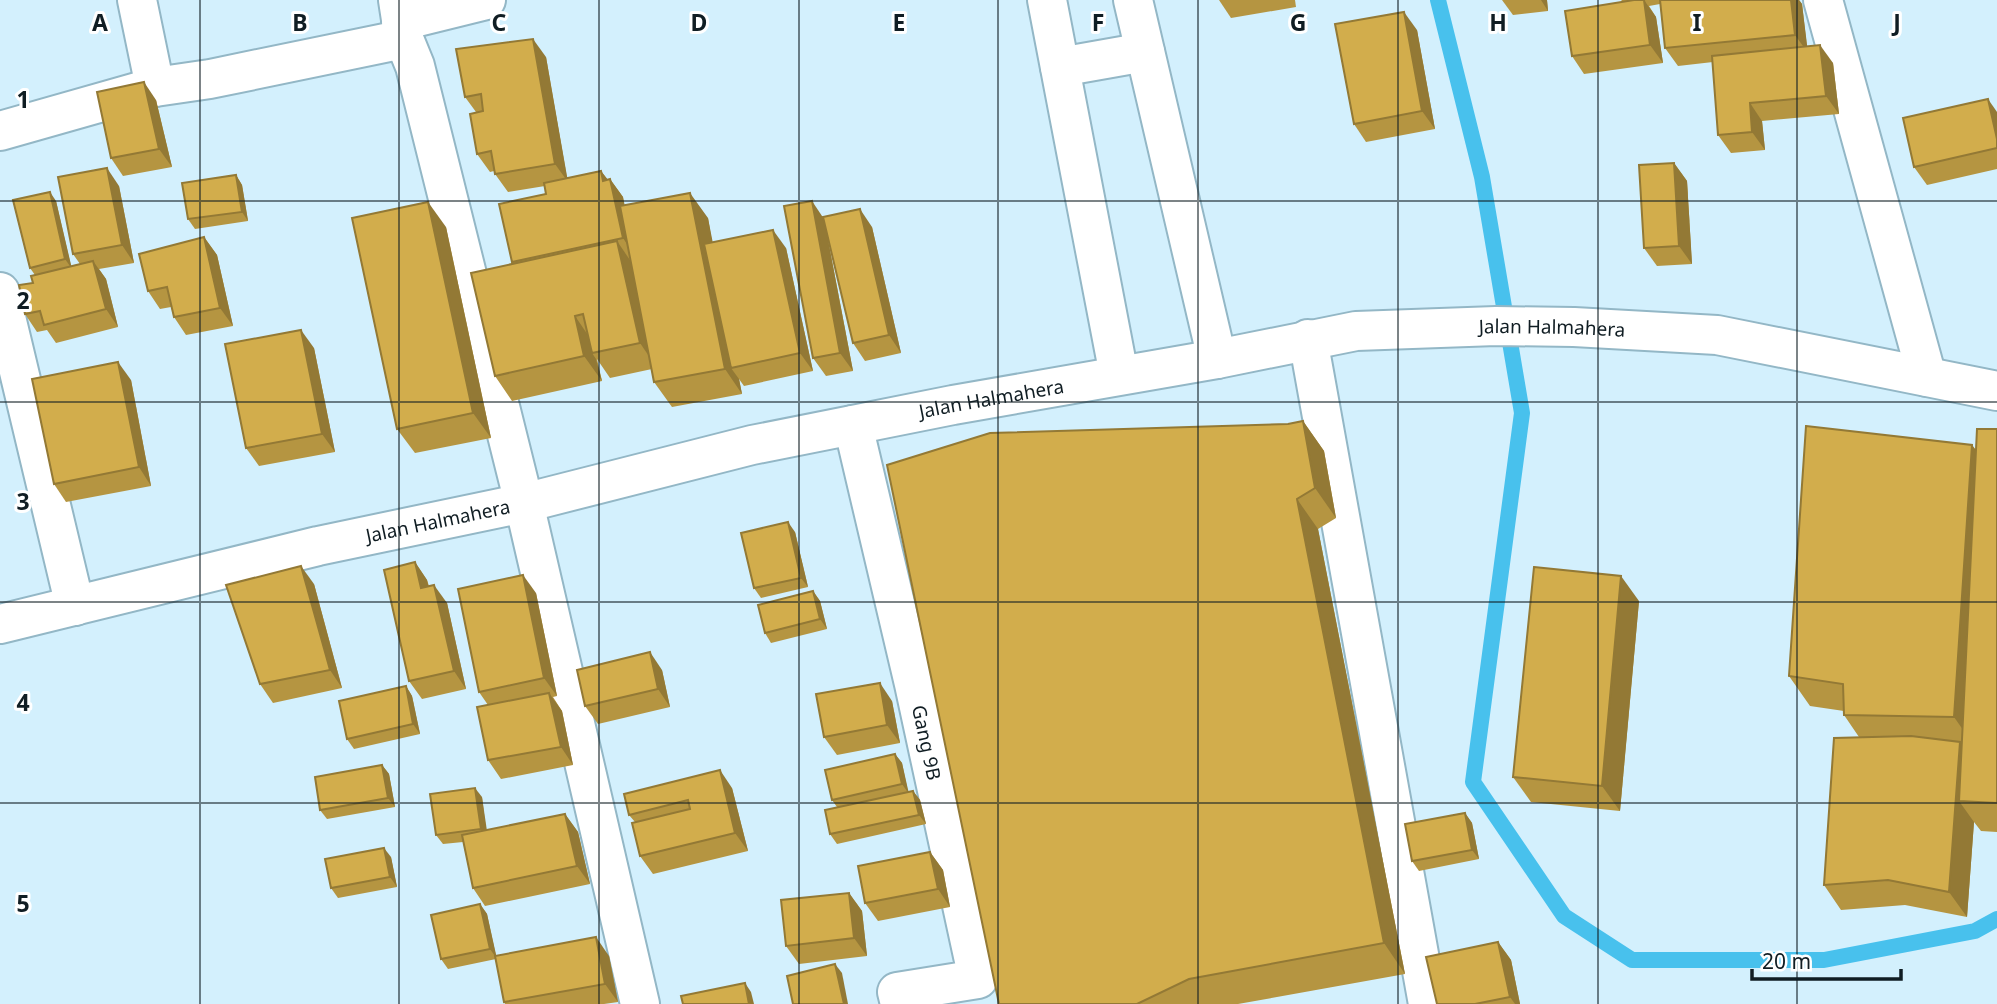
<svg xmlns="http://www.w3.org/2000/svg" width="1997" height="1004" font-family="'Noto Sans',sans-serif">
  <rect width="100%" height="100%" fill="#d3f0fd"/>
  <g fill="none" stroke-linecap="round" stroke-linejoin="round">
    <!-- stream -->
    <polyline stroke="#48c1ed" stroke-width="16" points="1438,0 1482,177 1522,413 1473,782 1564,916 1632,960 1824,960 1975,931 1997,919"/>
    <!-- minor casing -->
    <g stroke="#93b7c6" stroke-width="42">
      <g id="minor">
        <polyline points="137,0 155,87"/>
        <polyline points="398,0 404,39 415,66 524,503 640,1004"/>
        <polyline points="1047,0 1119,375"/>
        <polyline points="1133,0 1217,359"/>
        <polyline points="1823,0 1927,377"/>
        <polyline points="401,21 486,0"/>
        <polyline points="1060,67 1145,52"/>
        <polyline points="0,131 155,87 210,79 404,39"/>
        <polyline points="0,292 75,606"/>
        <polyline points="1308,339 1428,1004"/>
        <path id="s1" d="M853,425L914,684L978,979L897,992L900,1004"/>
        <path id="s2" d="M0,624L318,546L524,503L752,445L953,405L1217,359L1356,331L1496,326L1574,327L1717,335L1997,391"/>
      </g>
    </g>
    <!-- minor -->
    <use href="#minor" stroke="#fff" stroke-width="38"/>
  </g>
  <!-- wall -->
  <g fill="#b59541">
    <polygon points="1219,0 1295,0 1296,7 1231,18"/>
    <polygon points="1502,0 1547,0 1548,11 1513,15"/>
    <polygon points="1621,0 1799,0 1802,4 1807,47 1833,63 1839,114 1762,121 1765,150 1731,153 1718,135 1713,62 1678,66 1665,48 1660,4 1649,6 1656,17 1663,63 1584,74 1572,56 1623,2"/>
    <polygon points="1417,30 1435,129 1366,142 1354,124"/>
    <polygon points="546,57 567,178 601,171 608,180 610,179 623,197 624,205 708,218 712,242 786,248 813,371 744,386 739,379 742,394 672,407 654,382 652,369 610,378 597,359 602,381 512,401 495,376 513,264 512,262 546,194 545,186 508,192 495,174 494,171 490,172 477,154 476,112 465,97"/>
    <polygon points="156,100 172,167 123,176 111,158"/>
    <polygon points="1997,112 1997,169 1927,185 1914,167"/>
    <polygon points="1674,163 1687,181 1692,264 1657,266 1644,248"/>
    <polygon points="236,175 242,185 248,221 195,229 188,219"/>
    <polygon points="119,186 134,263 99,269 106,279 118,327 56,343 47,330 37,332 25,314 35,275 30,268 56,201 71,266 80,264 73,254"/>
    <polygon points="824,218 872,227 901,353 865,361 853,343 826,229 853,371 826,376 813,358"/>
    <polygon points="446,227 491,438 415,453 397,429"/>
    <polygon points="204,237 217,255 233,326 186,335 174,317 171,307 160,309 148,291"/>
    <polygon points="314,348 335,452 259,466 246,448"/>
    <polygon points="131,380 151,486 66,502 54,484"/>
    <polygon points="1303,421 1324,451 1336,518 1318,529 1405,974 1238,1004 999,1004 1288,424"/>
    <polygon points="1997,429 1997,832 1981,831 1974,822 1967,917 1905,905 1841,910 1824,885 1859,737 1844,715 1844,711 1810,706 1789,676 1972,445 1976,450"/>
    <polygon points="795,532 808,587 761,598 754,588"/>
    <polygon points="415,562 427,580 429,586 447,603 466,689 422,699 409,681"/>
    <polygon points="314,584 342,688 273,703 260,684"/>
    <polygon points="813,591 820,601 827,629 771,643 765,633"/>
    <polygon points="536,593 557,696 553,697 562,711 573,765 501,779 488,760 488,705 479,692"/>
    <polygon points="1639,601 1620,811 1531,802 1513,777"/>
    <polygon points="662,670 670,707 598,724 585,706"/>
    <polygon points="406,686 412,696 420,734 354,749 347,739"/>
    <polygon points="892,701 900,743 837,755 824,737"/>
    <polygon points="895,754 902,763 908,792 913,791 920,800 926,824 837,844 830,834 837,807 832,800"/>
    <polygon points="382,765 389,774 395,807 327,819 320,810"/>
    <polygon points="732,788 748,851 653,874 640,856 635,822 629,815"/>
    <polygon points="482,797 486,830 565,814 578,832 590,884 485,906 473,888 463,842 443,844 436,835"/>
    <polygon points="1465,813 1472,823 1479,859 1419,871 1412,861"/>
    <polygon points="930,852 943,870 950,907 878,921 865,903"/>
    <polygon points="391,857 397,887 338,898 331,888"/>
    <polygon points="849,893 862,911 867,956 799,964 786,946"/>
    <polygon points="480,904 487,914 496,956 609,956 618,1002 604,1004 505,1004 504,1002 496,959 448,969 441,959"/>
    <polygon points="1498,942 1511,960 1520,1004 1437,1004"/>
  </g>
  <!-- shaded-wall -->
  <g fill="#937935">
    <polygon points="1541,0 1547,0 1548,11"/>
    <polygon points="1644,0 1656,17 1663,63 1650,45"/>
    <polygon points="1791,0 1799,0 1802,4 1808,53 1795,35"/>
    <polygon points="1404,12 1417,30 1435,129 1422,111"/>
    <polygon points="533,39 546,57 568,182 555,164"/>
    <polygon points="1820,45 1833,63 1839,114 1826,96"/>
    <polygon points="144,82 156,100 172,167 159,149"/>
    <polygon points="1988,99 1997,112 1997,139"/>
    <polygon points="1750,103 1762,121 1765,150 1752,132"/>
    <polygon points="1674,163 1687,181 1692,264 1679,246"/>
    <polygon points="107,168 119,186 134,263 122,245"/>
    <polygon points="601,171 611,184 610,179 623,197 635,256 623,238 603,181"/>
    <polygon points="236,175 242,185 248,221 242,212"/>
    <polygon points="50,192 56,201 72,269 65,259"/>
    <polygon points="690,193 708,218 737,367 731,368 739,379 742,394 725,369"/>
    <polygon points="812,201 824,219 853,371 840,353"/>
    <polygon points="428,202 446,227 491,438 473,413"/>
    <polygon points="860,209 872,227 901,353 889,335"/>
    <polygon points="773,230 786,248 813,371 800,353"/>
    <polygon points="204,237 217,255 233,326 220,308"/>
    <polygon points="617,241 634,266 657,368 640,343"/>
    <polygon points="93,261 106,279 118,327 106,309"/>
    <polygon points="575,316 592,341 592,353 596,359 602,381 584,356"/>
    <polygon points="301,330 314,348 335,452 322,434"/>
    <polygon points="118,362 131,380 151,486 139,467"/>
    <polygon points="1303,421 1324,451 1336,518 1315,488"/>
    <polygon points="1972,445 1993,475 1975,747 1954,717"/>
    <polygon points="1297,499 1318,529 1405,974 1384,943"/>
    <polygon points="788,522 795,532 808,587 801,578"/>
    <polygon points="415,562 427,580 433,606 421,588"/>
    <polygon points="301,566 314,584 342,688 330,670"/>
    <polygon points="523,575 536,593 557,696 544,678"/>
    <polygon points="1621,576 1639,601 1620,811 1602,786"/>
    <polygon points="434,585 447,603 466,689 454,671"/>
    <polygon points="813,591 820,601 827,629 820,619"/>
    <polygon points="650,652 662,670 670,707 658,689"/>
    <polygon points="880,683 892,701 900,743 887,725"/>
    <polygon points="406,686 412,696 420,734 413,724"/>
    <polygon points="549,693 562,711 573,765 561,747"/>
    <polygon points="1960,742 1978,767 1959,801 1974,822 1967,917 1949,892"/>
    <polygon points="895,754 902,763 909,794 902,784"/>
    <polygon points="382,765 389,774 395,807 388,798"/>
    <polygon points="720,770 732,788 748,851 735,833"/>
    <polygon points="475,788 482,797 488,838 481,829"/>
    <polygon points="913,791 920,800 926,824 919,815"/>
    <polygon points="1465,813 1472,823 1479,859 1472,850"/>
    <polygon points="565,814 578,832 590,884 577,866"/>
    <polygon points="384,848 391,857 397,887 390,877"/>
    <polygon points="930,852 943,870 950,907 938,889"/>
    <polygon points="849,893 862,911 867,956 854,938"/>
    <polygon points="480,904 487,914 497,959 490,949"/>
    <polygon points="596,937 609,956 618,1002 605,984"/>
    <polygon points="1498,942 1511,960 1520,1004 1515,1004 1510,997"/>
    <polygon points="835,964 842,973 848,1004 844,1004"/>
    <polygon points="745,983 751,992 754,1004 749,1004"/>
  </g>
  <!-- building -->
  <g fill="#d2ad4c" stroke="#937935" stroke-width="2">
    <polygon points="1634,0 1644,0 1650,45 1572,56 1565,11"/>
    <polygon points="1660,0 1791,0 1795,35 1665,48"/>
    <polygon points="1404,12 1422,111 1354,124 1335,24"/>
    <polygon points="533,39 555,164 495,174 491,151 477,154 470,114 483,111 481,94 465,97 456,49"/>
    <polygon points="1820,45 1826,96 1750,103 1752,132 1718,135 1712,56"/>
    <polygon points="144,82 159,149 111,158 97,92"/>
    <polygon points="1988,99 1997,139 1997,148 1914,167 1903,118"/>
    <polygon points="1674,163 1679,246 1644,248 1639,165"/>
    <polygon points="107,168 122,245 73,254 58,177"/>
    <polygon points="601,171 603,181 610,179 623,238 512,262 499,204 546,194 544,183"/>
    <polygon points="236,175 242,212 188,219 182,183"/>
    <polygon points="50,192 65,259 30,268 13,200"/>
    <polygon points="690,193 725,369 654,382 620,206"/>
    <polygon points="812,201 840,353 813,358 784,206"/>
    <polygon points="428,202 473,413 397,429 352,218"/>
    <polygon points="860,209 889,335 853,343 823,217"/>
    <polygon points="773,230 800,353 731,368 704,244"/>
    <polygon points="204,237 220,308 174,317 167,287 148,291 139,254"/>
    <polygon points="617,241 640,343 592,353 583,314 575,316 584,356 495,376 471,273"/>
    <polygon points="93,261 106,309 44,325 40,311 25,314 19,285 33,283 31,276"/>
    <polygon points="301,330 322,434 246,448 225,344"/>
    <polygon points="118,362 139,467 54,484 32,379"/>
    <polygon points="1303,421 1315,488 1297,499 1384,943 1189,979 1137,1004 999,1004 887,465 990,433 1288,424"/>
    <polygon points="1806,426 1972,445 1954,717 1844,715 1843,684 1789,676"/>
    <polygon points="1977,429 1997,429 1997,803 1959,801"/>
    <polygon points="788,522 801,578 754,588 741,533"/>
    <polygon points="415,562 421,588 434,585 454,671 409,681 384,570"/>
    <polygon points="301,566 330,670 260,684 226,585"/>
    <polygon points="1534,567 1621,576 1602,786 1513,777"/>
    <polygon points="523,575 544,678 479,692 458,589"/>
    <polygon points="813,591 820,619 765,633 758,605"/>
    <polygon points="650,652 658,689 585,706 577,670"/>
    <polygon points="880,683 887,725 824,737 816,694"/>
    <polygon points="406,686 413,724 347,739 339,701"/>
    <polygon points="549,693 561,747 488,760 477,707"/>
    <polygon points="1911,736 1960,742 1949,892 1888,880 1824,885 1834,738"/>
    <polygon points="895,754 902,784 832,800 825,770"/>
    <polygon points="382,765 388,798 320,810 315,777"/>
    <polygon points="720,770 735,833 640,856 632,823 690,809 688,800 629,815 624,794"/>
    <polygon points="475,788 481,829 436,835 430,794"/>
    <polygon points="913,791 919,815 830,834 825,810"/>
    <polygon points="1465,813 1472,850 1412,861 1405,824"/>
    <polygon points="565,814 577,866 473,888 462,835"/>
    <polygon points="384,848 390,877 331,888 325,859"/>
    <polygon points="930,852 938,889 865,903 858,866"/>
    <polygon points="849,893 854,938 786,946 781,900"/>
    <polygon points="480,904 490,949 441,959 431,915"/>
    <polygon points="596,937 605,984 504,1002 495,956"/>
    <polygon points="1498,942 1510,997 1475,1004 1437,1004 1426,957"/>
    <polygon points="835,964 844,1004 793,1004 787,976"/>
    <polygon points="745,983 749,1004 683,1004 681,996"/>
  </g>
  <!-- grid -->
  <path fill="none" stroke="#101d23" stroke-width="2" stroke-opacity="0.55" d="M200,0V1004M399,0V1004M599,0V1004M799,0V1004M998,0V1004M1198,0V1004M1398,0V1004M1598,0V1004M1797,0V1004M0,201H1997M0,402H1997M0,602H1997M0,803H1997"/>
  <g text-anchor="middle" stroke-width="6" stroke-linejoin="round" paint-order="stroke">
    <!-- street labels -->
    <g font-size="19" fill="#101d23" stroke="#fff">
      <text dy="7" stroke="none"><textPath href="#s2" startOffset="1584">Jalan Halmahera</textPath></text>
      <text dy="7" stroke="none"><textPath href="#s2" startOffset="1017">Jalan Halmahera</textPath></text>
      <text dy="7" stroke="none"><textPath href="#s2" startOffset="450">Jalan Halmahera</textPath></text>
      <text dy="7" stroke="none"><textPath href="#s1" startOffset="326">Gang 9B</textPath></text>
    </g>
  </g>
  <g font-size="23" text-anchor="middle" font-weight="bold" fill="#101d23" stroke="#fff" stroke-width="6" stroke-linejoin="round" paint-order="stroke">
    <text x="100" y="31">A</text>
    <text x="300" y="31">B</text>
    <text x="499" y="31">C</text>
    <text x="699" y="31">D</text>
    <text x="899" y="31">E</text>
    <text x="1098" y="31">F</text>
    <text x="1298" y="31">G</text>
    <text x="1498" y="31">H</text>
    <text x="1697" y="31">I</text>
    <text x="1897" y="31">J</text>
    <text x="23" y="108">1</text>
    <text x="23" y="309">2</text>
    <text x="23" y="510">3</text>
    <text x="23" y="711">4</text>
    <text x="23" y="912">5</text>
  </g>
  <!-- scale -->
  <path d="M1752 969v10h149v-10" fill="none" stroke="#101d23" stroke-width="3.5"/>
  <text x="1762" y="969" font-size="21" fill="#101d23" stroke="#ffffff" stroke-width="5" paint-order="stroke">20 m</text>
</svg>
